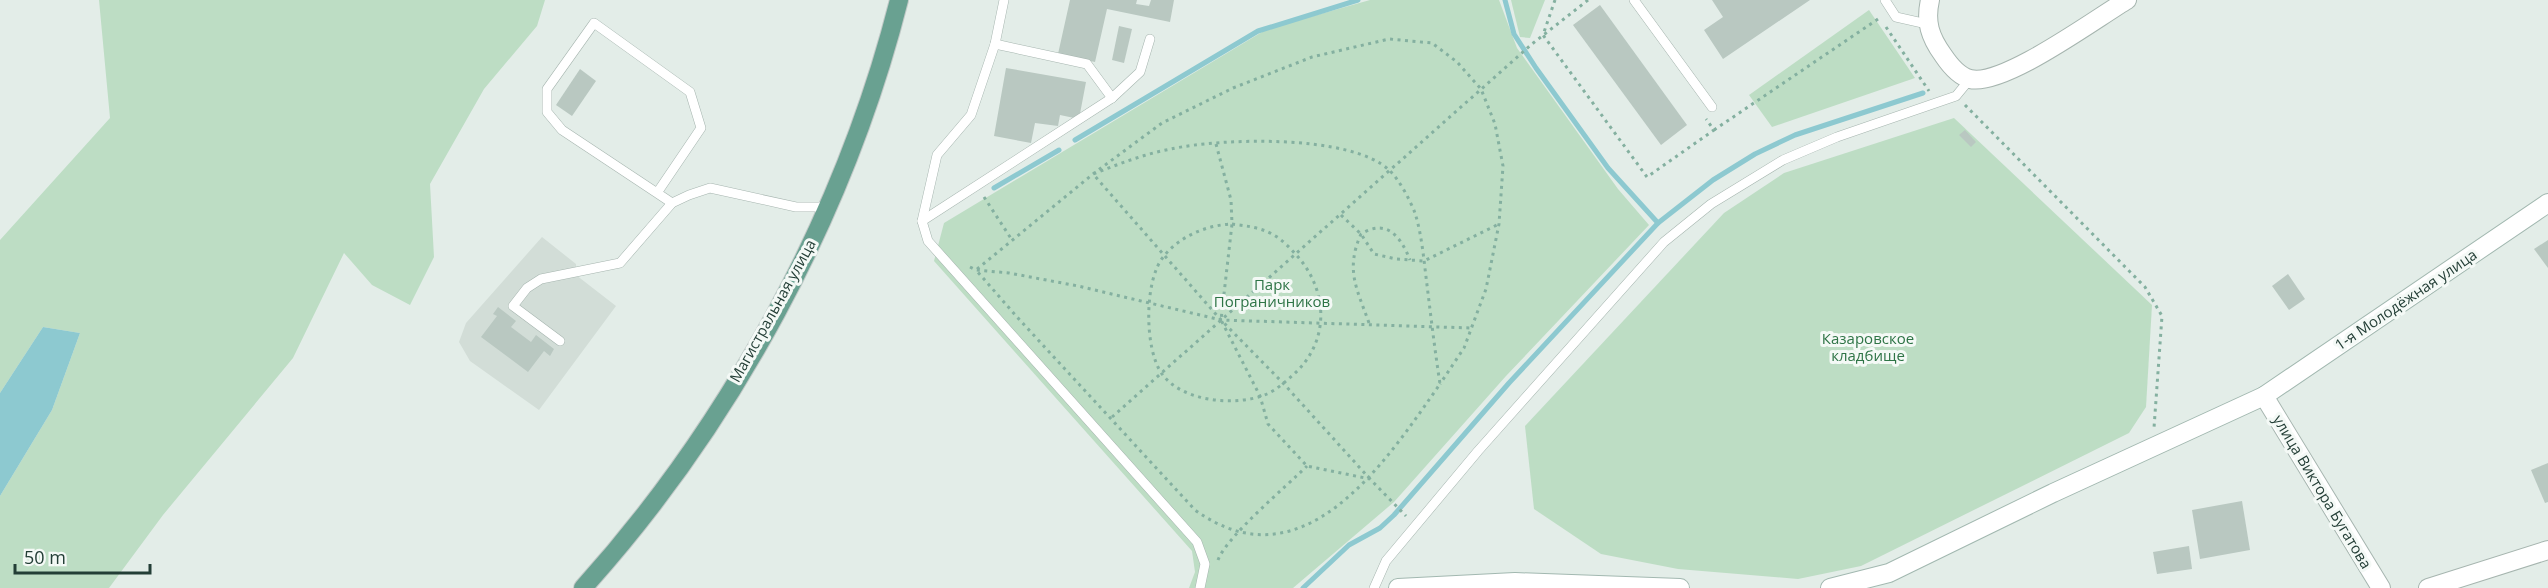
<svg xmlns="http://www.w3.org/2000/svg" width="2548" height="588" font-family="'Open Sans',sans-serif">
  <rect width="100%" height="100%" fill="#e3ede8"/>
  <!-- built -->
  <polygon fill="#d2ddd7" points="542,237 576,264 576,275 616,306 539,410 470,361 459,342 466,323"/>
  <!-- green -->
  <g fill="#bdddc4">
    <polygon points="99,0 545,0 537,26 484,89 430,184 434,257 410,305 372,285 344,253 293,358 163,515 109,588 0,588 0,496 52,410 80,333 43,327 0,393 0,240 110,118"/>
    <polygon points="1370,0 1499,0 1517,48 1618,189 1649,225 1506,376 1394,502 1293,588 1189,588 1195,572 1192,551 934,261 944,223 1267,29"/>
    <polygon points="1511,0 1545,0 1530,38 1520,37"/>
    <polygon points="1869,10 1915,78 1772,127 1749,95"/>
    <polygon points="1954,118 2152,305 2146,407 2129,433 1861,566 1798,579 1678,569 1601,554 1534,509 1525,426 1724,213 1784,173"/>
  </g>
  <!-- water -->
  <polygon fill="#8dc9d0" points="43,327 80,333 52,410 0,496 0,393"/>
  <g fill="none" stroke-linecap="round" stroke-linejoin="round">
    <!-- stream -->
    <g stroke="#8dc9d0" stroke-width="5">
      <polyline points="1075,140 1258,31 1358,0"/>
      <polyline points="994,188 1059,150"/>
      <polyline points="1658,223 1713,180 1755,154 1795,135 1923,93"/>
      <polyline points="1303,588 1349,545 1380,528 1394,515 1509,383 1658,223 1608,168 1536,68 1514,34 1505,0"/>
    </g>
  </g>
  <!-- building -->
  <g fill="#b9c8c1">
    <polygon points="1070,0 1137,0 1136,4 1149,6 1151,0 1174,0 1170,22 1107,9 1095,62 1058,54"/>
    <polygon points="1712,0 1810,0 1723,59 1704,30 1723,17"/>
    <polygon points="1600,5 1687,125 1661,145 1573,25"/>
    <polygon points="1119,26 1132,29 1124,63 1112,60"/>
    <polygon points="1006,68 1086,82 1079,119 1060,115 1058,126 1035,123 1031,143 994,136"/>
    <polygon points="580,69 596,81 572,116 556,105"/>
    <polygon points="1965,130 1976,142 1971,147 1959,135"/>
    <polygon points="2548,240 2548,268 2534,249"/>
    <polygon points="2288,274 2305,299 2289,310 2272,286"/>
    <polygon points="498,307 516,321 511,327 531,342 536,335 554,349 550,356 544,351 528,372 481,337 497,316 493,314"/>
    <polygon points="2548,463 2548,502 2545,503 2531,470"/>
    <polygon points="2242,501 2250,550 2200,559 2192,510"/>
    <polygon points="2189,546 2192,569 2157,574 2153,552"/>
  </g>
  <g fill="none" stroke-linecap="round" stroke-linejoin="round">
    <!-- lane casing -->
    <g stroke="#a6b5af" stroke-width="10">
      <g id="lane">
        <polyline points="1004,0 995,44 971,115 937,155 922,221 928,241 1197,542 1205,564 1200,588"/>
        <polyline points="1634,0 1712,107"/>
        <polyline points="1885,0 1896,17 1927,24"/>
        <polyline points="995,44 1087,64 1112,98"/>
        <polyline points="657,193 701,128 690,92 594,23 547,89 547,112 562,130 657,193 672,203"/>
        <polyline points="922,221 1112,98 1140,72 1150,39"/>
        <polyline points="560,341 513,306 527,288 541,279 620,263 672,203 689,195 710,188 796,207 829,207"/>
        <polyline points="1374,588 1386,561 1478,451 1664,242 1711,204 1783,160 1837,137 1956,96 1970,79"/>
      </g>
    </g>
    <!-- street casing -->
    <g stroke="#a6b5af" stroke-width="20">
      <g id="street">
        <path d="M1930,0C1925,22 1930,37 1943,55C1949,64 1958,76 1970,79C2003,87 2095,19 2127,0"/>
        <polyline points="2264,396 2381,588"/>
        <polyline points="2428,588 2548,550"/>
      </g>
    </g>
    <!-- secondary casing -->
    <g stroke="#a2b8b0" stroke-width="20">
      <g id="secondary">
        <polyline points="1398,588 1515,582 1680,588"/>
        <polyline points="1830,588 1889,573 2053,493 2264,396 2548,203"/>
      </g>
    </g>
    <!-- primary casing -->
    <g stroke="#c1c9c7" stroke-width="20">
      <path id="primary" d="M583,588C731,424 845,214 899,0"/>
    </g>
    <!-- path -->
    <g stroke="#84b0a0" stroke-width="3" stroke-dasharray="3 4.5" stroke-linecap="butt">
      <polyline points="1555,0 1543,35 1647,177 1714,130 1706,119"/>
      <polyline points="1886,27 1929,91"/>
      <polyline points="1965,105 2145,287 2162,316 2154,428"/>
      <polyline points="1714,130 1881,17"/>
      <polyline points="1216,144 1231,200 1232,224 1221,320 1260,396 1268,424 1307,466 1370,479 1406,516"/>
      <polyline points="984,197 1012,240"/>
      <polyline points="1341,215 1361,234 1374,254 1396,259 1424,261 1499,224"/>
      <path d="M1232,224C1246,226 1259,227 1272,234C1282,239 1291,249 1299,258C1329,294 1329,343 1293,375C1285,382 1276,390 1267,394C1237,407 1182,402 1162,374C1144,349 1144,279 1164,256C1180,236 1207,225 1232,224Z"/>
      <polyline points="970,267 976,270 1009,273 1078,286 1221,320 1471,328"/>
      <path d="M1369,323C1357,289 1345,270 1361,234C1387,218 1401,237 1410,260"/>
      <polyline points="1112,417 1532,44 1588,0"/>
      <path d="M1370,479L1283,383L1221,320L1093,174C1119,164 1144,154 1171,149C1220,138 1351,134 1389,170C1399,179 1410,200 1415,213C1422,235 1424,262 1427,285C1431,318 1435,351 1440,384C1385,463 1303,588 1195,510L1017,317L976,270L1093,174L1162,123L1233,88L1312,57L1389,39L1432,43L1457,62L1481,89L1495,124L1503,166L1499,224L1486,289L1464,348L1440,384"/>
      <path d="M1218,560C1227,536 1286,487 1307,466"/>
    </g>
    <!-- lane -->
    <use href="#lane" stroke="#fff" stroke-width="9"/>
    <!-- street -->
    <use href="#street" stroke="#fff" stroke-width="18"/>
    <!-- secondary -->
    <use href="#secondary" stroke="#fff" stroke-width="18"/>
    <!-- primary -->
    <use href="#primary" stroke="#69a191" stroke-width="18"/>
  </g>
  <g text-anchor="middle" stroke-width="6" stroke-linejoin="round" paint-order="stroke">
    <!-- park labels -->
    <g font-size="15" fill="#2e7446" stroke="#f4f9f6">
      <text x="1272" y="290">Парк<tspan x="1272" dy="17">Пограничников</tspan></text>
      <text x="1868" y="344">Казаровское<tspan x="1868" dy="17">кладбище</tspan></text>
    </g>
    <!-- street labels -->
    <g font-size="15" fill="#233e36" stroke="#f4f9f6">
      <text transform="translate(2406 300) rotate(-34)" y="5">1-я Молодёжная улица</text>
      <text transform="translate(773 311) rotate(-61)" y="5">Магистральная улица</text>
      <text transform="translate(2322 492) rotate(59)" y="5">улица Виктора Бугатова</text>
    </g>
  </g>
  <!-- scale -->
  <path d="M15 564v9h135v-9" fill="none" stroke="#233e36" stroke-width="3"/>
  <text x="24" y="564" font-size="18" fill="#233e36" stroke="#f4f9f6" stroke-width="4.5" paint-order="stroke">50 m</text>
</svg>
